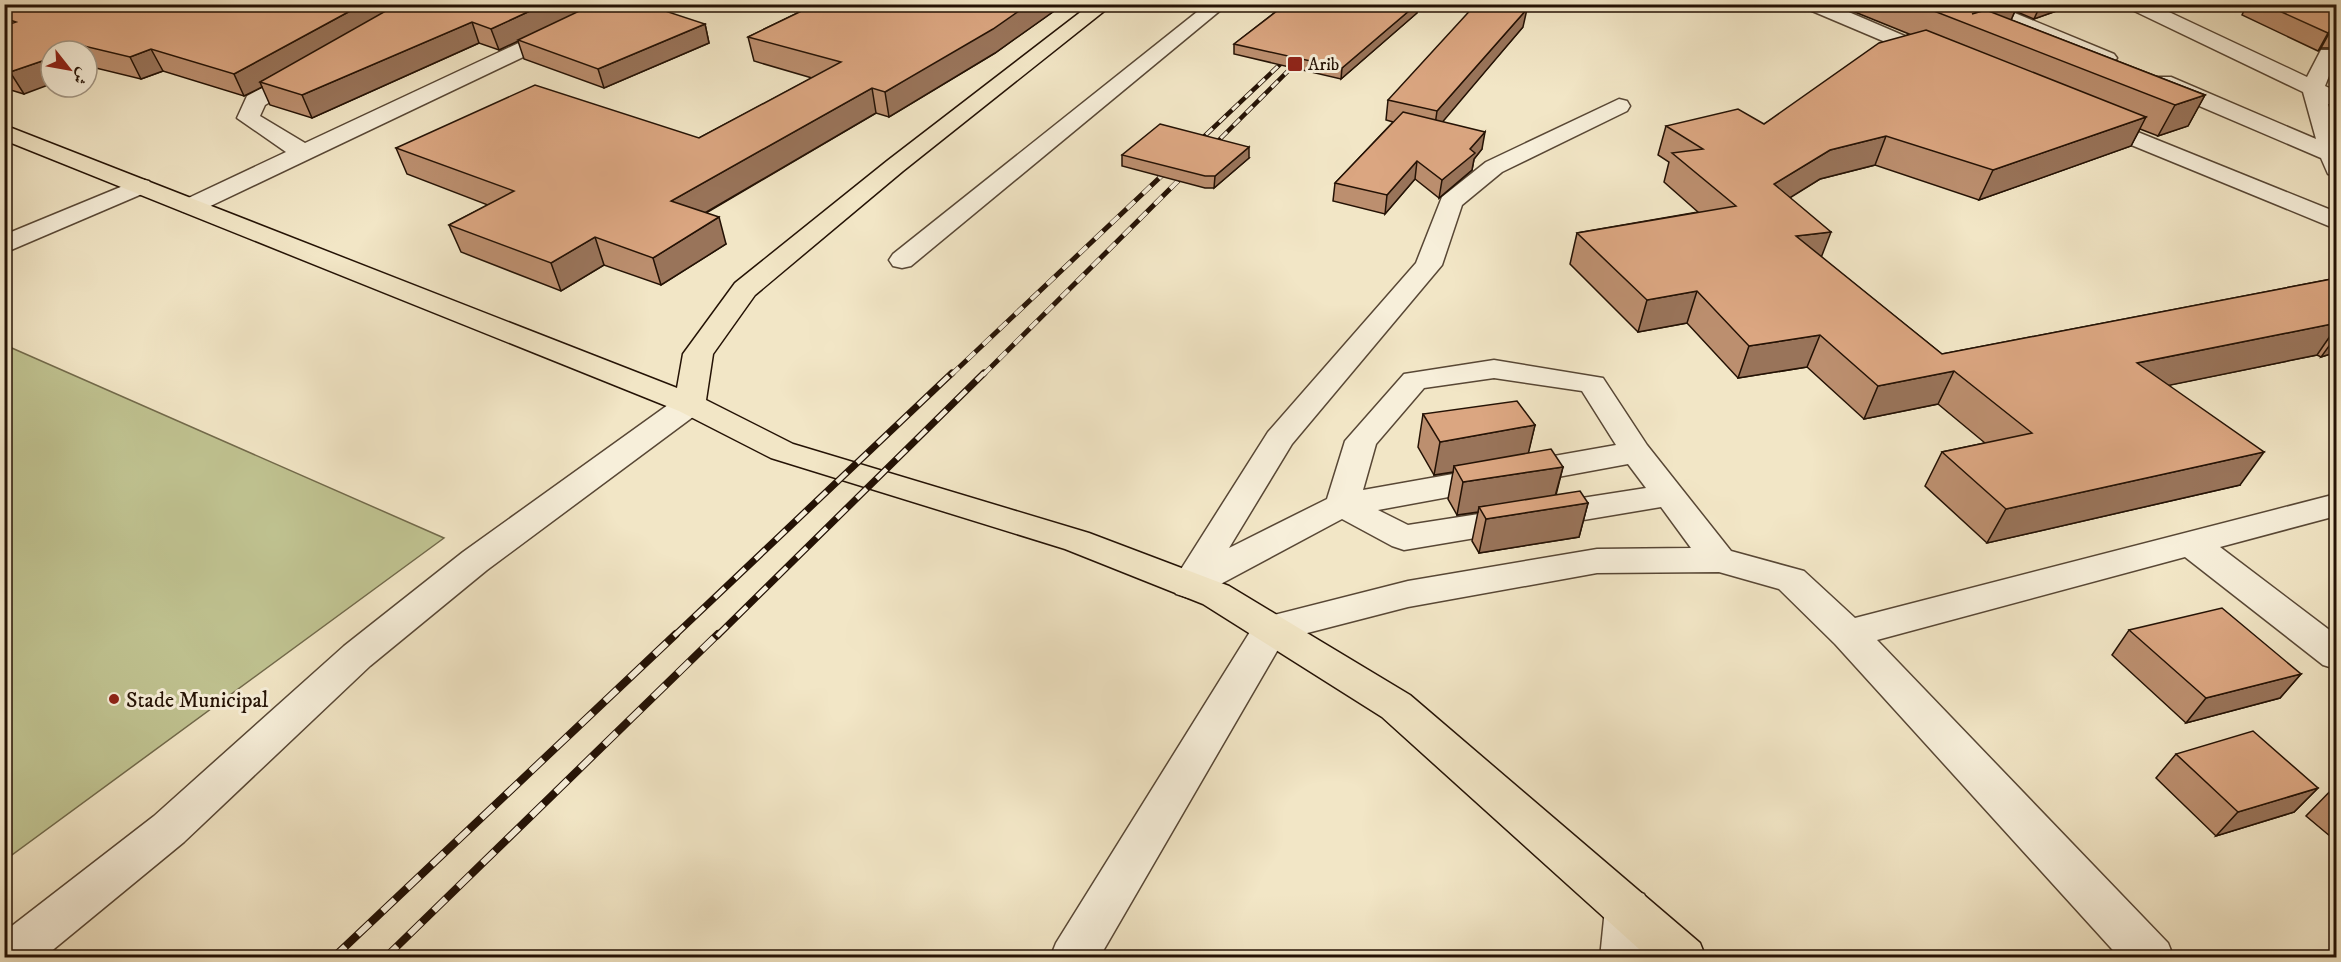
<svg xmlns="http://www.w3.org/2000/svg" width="2341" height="962" font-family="'IM FELL DW Pica',Amiri,serif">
  <rect width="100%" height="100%" fill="#f2e6c6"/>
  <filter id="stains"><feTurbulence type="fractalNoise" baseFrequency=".00333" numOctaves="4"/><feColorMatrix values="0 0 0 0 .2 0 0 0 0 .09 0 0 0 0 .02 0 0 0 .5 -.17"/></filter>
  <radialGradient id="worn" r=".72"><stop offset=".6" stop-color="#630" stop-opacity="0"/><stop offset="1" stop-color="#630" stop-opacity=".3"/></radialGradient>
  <!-- green -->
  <polygon fill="#c0c391" stroke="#726a4b" stroke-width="1.5" points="5,345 444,538 5,860"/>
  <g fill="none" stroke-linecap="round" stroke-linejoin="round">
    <!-- minor casing -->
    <g stroke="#584735" stroke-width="3">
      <g id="minor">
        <polygon points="602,4 628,4 626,8 200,211 191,214 182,211 178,206 182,201 286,152 237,118 247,96 297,70 311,70 315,74 311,78 265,105 260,116 305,143"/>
        <polygon points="1207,4 1228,4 911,266 902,268 893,266 889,260 893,254"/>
        <polygon points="1803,4 1830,4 1942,52 1945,56 1942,60 1928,60 1805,8"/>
        <polygon points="1966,4 1993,4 2114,54 2117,58 2114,62 2100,62 1968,8"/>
        <polygon points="2126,4 2152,4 2307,77 2321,50 2335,50 2336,58 2325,86 2336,91 2336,105 2328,104 2336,131 2336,176 2328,174 2321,158 2155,87 2152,82 2155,77 2171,77 2316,139 2303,92 2128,8"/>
        <path d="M1619,99L1627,101L1630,106L1627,111L1502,172L1462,205L1442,265L1292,444L1229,548L1327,499L1345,441L1404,374L1494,360L1603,378L1647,445L1731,551L1804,571L1855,618L2336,494V516L2220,547L2336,635V669L2323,665L2185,557L1877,640L2168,943L2174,958H2120L1835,644L1779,589L1719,572L1597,573L1408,607L1284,639L1099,958H1050L1056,943L1258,619L1408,581L1597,549L1691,548L1661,507L1404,550L1392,546L1342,519L1202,594L1189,598L1176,594L1171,585L1268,432L1416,263L1442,197L1486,162ZM1494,378L1582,391L1616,445L1363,490L1376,444L1424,388ZM1628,464L1646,488L1408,525L1378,510Z"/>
        <polygon points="2093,114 2336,212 2336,229 2085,126 2082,121 2085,116"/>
        <polygon points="140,179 149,181 152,186 149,191 4,253 4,235"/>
        <polygon points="690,395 701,397 705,404 701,411 487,570 370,666 184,842 43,958 4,958 4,932 154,816 344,646 463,552 679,397"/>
        <polygon points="1628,888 1644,894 1651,909 1646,958 1600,958 1605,909 1612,894"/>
      </g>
    </g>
    <!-- major casing -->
    <g stroke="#241205" stroke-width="3">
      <polygon id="major" points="1091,4 1113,4 903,171 755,295 713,354 706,400 793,444 1089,533 1229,586 1410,695 1700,943 1706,958 1649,958 1382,717 1203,604 1065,549 771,458 679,411 4,140 4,125 677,388 683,354 735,283 887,161"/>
    </g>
    <!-- minor -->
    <use href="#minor" fill="#f7efda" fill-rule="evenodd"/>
    <!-- major -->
    <use href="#major" fill="#f2e6c6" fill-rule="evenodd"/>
    <!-- rail-far3 casing -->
    <g stroke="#241205" stroke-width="4.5">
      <g id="rail-far3">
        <polyline points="1193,147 1291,54"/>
        <polyline points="1208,151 1303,56"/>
        <polyline points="1171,167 1173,165"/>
      </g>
    </g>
    <!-- rail-far2 casing -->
    <g stroke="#241205" stroke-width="5">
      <g id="rail-far2">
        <polyline points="951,375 1173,165"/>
        <polyline points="983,375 1191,168"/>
      </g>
    </g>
    <!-- rail-far1 casing -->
    <g stroke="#241205" stroke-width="7">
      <g id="rail-far1">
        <polyline points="674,636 952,373"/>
        <polyline points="717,636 984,373"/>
      </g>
    </g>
    <!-- rail casing -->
    <g stroke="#241205" stroke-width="8">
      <g id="rail">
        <polyline points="333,958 676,634"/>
        <polyline points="385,958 718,634"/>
      </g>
    </g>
    <!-- rail-far3 -->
    <use href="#rail-far3" stroke="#f7efda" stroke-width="3" stroke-dasharray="9" stroke-linecap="butt"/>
    <!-- rail-far2 -->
    <use href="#rail-far2" stroke="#f7efda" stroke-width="4" stroke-dasharray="11" stroke-linecap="butt"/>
    <!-- rail-far1 -->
    <use href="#rail-far1" stroke="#f7efda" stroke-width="4.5" stroke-dasharray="14" stroke-linecap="butt"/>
    <!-- rail -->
    <use href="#rail" stroke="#f7efda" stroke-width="6" stroke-dasharray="17" stroke-linecap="butt"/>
  </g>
  <!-- wall -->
  <g fill="#bc8f6f" stroke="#241205" stroke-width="1.5">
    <polygon points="4,4 705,24 709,43 604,88 524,59 518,41 499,50 479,43 312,118 270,105 262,87 244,96 163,71 141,79 96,68 87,71 87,51 51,51 24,94 4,88"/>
    <polygon points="816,4 1064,4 995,53 889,117 876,113 706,213 726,244 661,285 604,265 561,291 461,252 449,225 488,205 407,174 396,148 699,138 812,78 754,61 748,37"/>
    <polygon points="1286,4 1418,4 1417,13 1341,79 1234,54 1234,44"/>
    <polygon points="1835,4 2076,4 2034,19 2015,11 2011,20 2205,95 2188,126 2158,136 2140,129 2131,146 1979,200 1875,165 1820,179 1790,197 1821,257 1942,354 2337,278 2337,352 2321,357 2317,355 2169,385 2240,485 1987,543 1925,486 1942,452 1985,443 1938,404 1864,419 1807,367 1738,378 1687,323 1638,332 1570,264 1577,233 1698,212 1664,182 1669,162 1658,155 1666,126 1764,124 1909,34"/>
    <polygon points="2247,4 2337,4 2337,48 2321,48 2318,51 2242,15"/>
    <polygon points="1523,27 1442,121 1482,149 1474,159 1472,170 1439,198 1415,179 1385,214 1333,201 1335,183 1393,122 1386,120 1388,100"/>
    <polygon points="1122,155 1249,158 1214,188 1205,188 1122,166"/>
    <polygon points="1423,414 1535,425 1528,453 1563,467 1556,495 1588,503 1579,537 1479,553 1472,541 1478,512 1457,515 1448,499 1453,472 1434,475 1418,447"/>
    <polygon points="2129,630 2301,674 2280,698 2186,723 2112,655"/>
    <polygon points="2176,754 2318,788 2294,812 2216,836 2156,778"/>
    <polygon points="2337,784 2337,842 2306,816"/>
  </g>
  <!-- shaded-wall -->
  <g fill="#99745a" stroke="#241205" stroke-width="1.5">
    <polygon points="363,4 408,4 260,82 262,87 244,96 234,74"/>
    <polygon points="545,4 594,5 499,50 491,29"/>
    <polygon points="1029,4 1064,4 995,53 889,117 885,92"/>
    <polygon points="1417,4 1418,4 1417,13 1341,79 1342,68"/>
    <polygon points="2003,4 2018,4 2008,27 1972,14"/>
    <polygon points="2041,4 2076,4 2034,19"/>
    <polygon points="1527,9 1523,27 1434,132 1437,111"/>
    <polygon points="472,22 479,43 312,118 302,95"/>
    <polygon points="705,24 709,43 604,88 598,69"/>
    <polygon points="2331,30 2321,48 2318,51 2328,33"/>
    <polygon points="84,46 86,51 70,51"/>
    <polygon points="151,49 163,71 141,79 130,57"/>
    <polygon points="87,52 96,68 87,71"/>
    <polygon points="51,58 51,84 24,94 10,72"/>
    <polygon points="872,88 876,113 679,228 671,201"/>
    <polygon points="2205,95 2188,126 2158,136 2175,105"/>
    <polygon points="2146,117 2131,146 1979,200 1993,170"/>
    <polygon points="1485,132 1482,149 1474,159 1472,170 1439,198 1442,180"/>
    <polygon points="1886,136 1875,165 1820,179 1764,214 1774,184 1830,150"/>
    <polygon points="1249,147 1249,158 1214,188 1215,176"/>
    <polygon points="1417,161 1415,179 1385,214 1387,195"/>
    <polygon points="719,217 726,244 661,285 653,258"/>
    <polygon points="1831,232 1819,263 1796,236"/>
    <polygon points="595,237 604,265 561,291 551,263"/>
    <polygon points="1697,291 1687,323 1638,332 1647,300"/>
    <polygon points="2337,323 2337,326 2317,355 2117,396 2137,363"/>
    <polygon points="1820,335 1807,367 1738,378 1749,346"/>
    <polygon points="2337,335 2337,352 2321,357"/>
    <polygon points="1954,371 1938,404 1864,419 1878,386"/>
    <polygon points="1535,425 1527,459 1454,466 1453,472 1434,475 1440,442"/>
    <polygon points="2264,452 2240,485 1987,543 2006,509"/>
    <polygon points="1563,467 1554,500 1479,507 1478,512 1457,515 1463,482"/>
    <polygon points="1588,503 1579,537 1479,553 1486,519"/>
    <polygon points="2301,674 2280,698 2186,723 2206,698"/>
    <polygon points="2318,788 2294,812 2216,836 2238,812"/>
  </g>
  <!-- building -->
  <g fill="#dba681" stroke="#241205" stroke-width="1.5">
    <polygon points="4,4 88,4 97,8 107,4 363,4 234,74 151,49 130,57 84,46 70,51 51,51 51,58 10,72 4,70 4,26 16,22 4,18"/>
    <polygon points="398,4 545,4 491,29 472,22 302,95 260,82"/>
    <polygon points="594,4 644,4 705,24 598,69 518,40"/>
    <polygon points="816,4 1029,4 993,29 885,92 872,88 671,201 719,217 653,258 595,237 551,263 449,225 514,191 396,148 535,85 699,138 841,62 748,37"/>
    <polygon points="1286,4 1417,4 1342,68 1234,44"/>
    <polygon points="1476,4 1494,4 1527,9 1437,111 1388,100"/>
    <polygon points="1916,4 2003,4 1972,14 1986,10 2205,95 2175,105"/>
    <polygon points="2264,4 2337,4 2337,31 2331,30 2328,33"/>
    <polygon points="1926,30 2146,117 1993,170 1886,136 1830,150 1774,184 1831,232 1796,236 1942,354 2337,278 2337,323 2137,363 2264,452 2006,509 1942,452 2032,433 1954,371 1878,386 1820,335 1749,346 1697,291 1647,300 1577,233 1736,206 1672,153 1703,149 1666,126 1738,109 1764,124 1879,43"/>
    <polygon points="1403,112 1485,132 1470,149 1475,153 1442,180 1417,161 1387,195 1335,183"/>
    <polygon points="1160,124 1249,147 1215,176 1205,176 1122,155"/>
    <polygon points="1517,401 1535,425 1440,442 1423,414"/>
    <polygon points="1551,449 1563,467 1463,482 1454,466"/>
    <polygon points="1580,491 1588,503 1486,519 1479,507"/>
    <polygon points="2222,608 2301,674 2206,698 2129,630"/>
    <polygon points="2253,731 2318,788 2238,812 2176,754"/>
  </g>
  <!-- markers -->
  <g fill="#8f2418" stroke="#f7efda" stroke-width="2">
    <rect x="1287" y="56" width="16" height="16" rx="3"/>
    <circle cx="114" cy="699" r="6"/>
  </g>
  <g text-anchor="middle" stroke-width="6" stroke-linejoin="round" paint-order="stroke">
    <!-- far-poi labels -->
    <g font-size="18" fill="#241205" stroke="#f7efda" text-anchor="start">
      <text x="1308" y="70">Arib</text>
    </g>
    <!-- poi labels -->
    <g font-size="22" fill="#241205" stroke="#f7efda" text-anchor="start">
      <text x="126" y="707">Stade Municipal</text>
    </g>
  </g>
  <!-- margin -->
  <rect width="2341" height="962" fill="none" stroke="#f2e6c6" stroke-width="24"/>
  <rect x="6" y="6" width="2329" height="950" fill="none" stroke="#241205" stroke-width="3"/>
  <rect x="12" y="12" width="2317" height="938" fill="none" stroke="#241205" stroke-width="1.5"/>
  <!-- north arrow -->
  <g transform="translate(69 69) rotate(121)"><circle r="28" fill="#f7efda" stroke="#a39785" stroke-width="1.5"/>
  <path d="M0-4.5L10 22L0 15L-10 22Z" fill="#8f2418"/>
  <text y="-9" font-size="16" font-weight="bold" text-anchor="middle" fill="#241205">ش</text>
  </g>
  <rect width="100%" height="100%" filter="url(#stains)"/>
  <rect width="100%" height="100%" fill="url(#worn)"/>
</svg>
